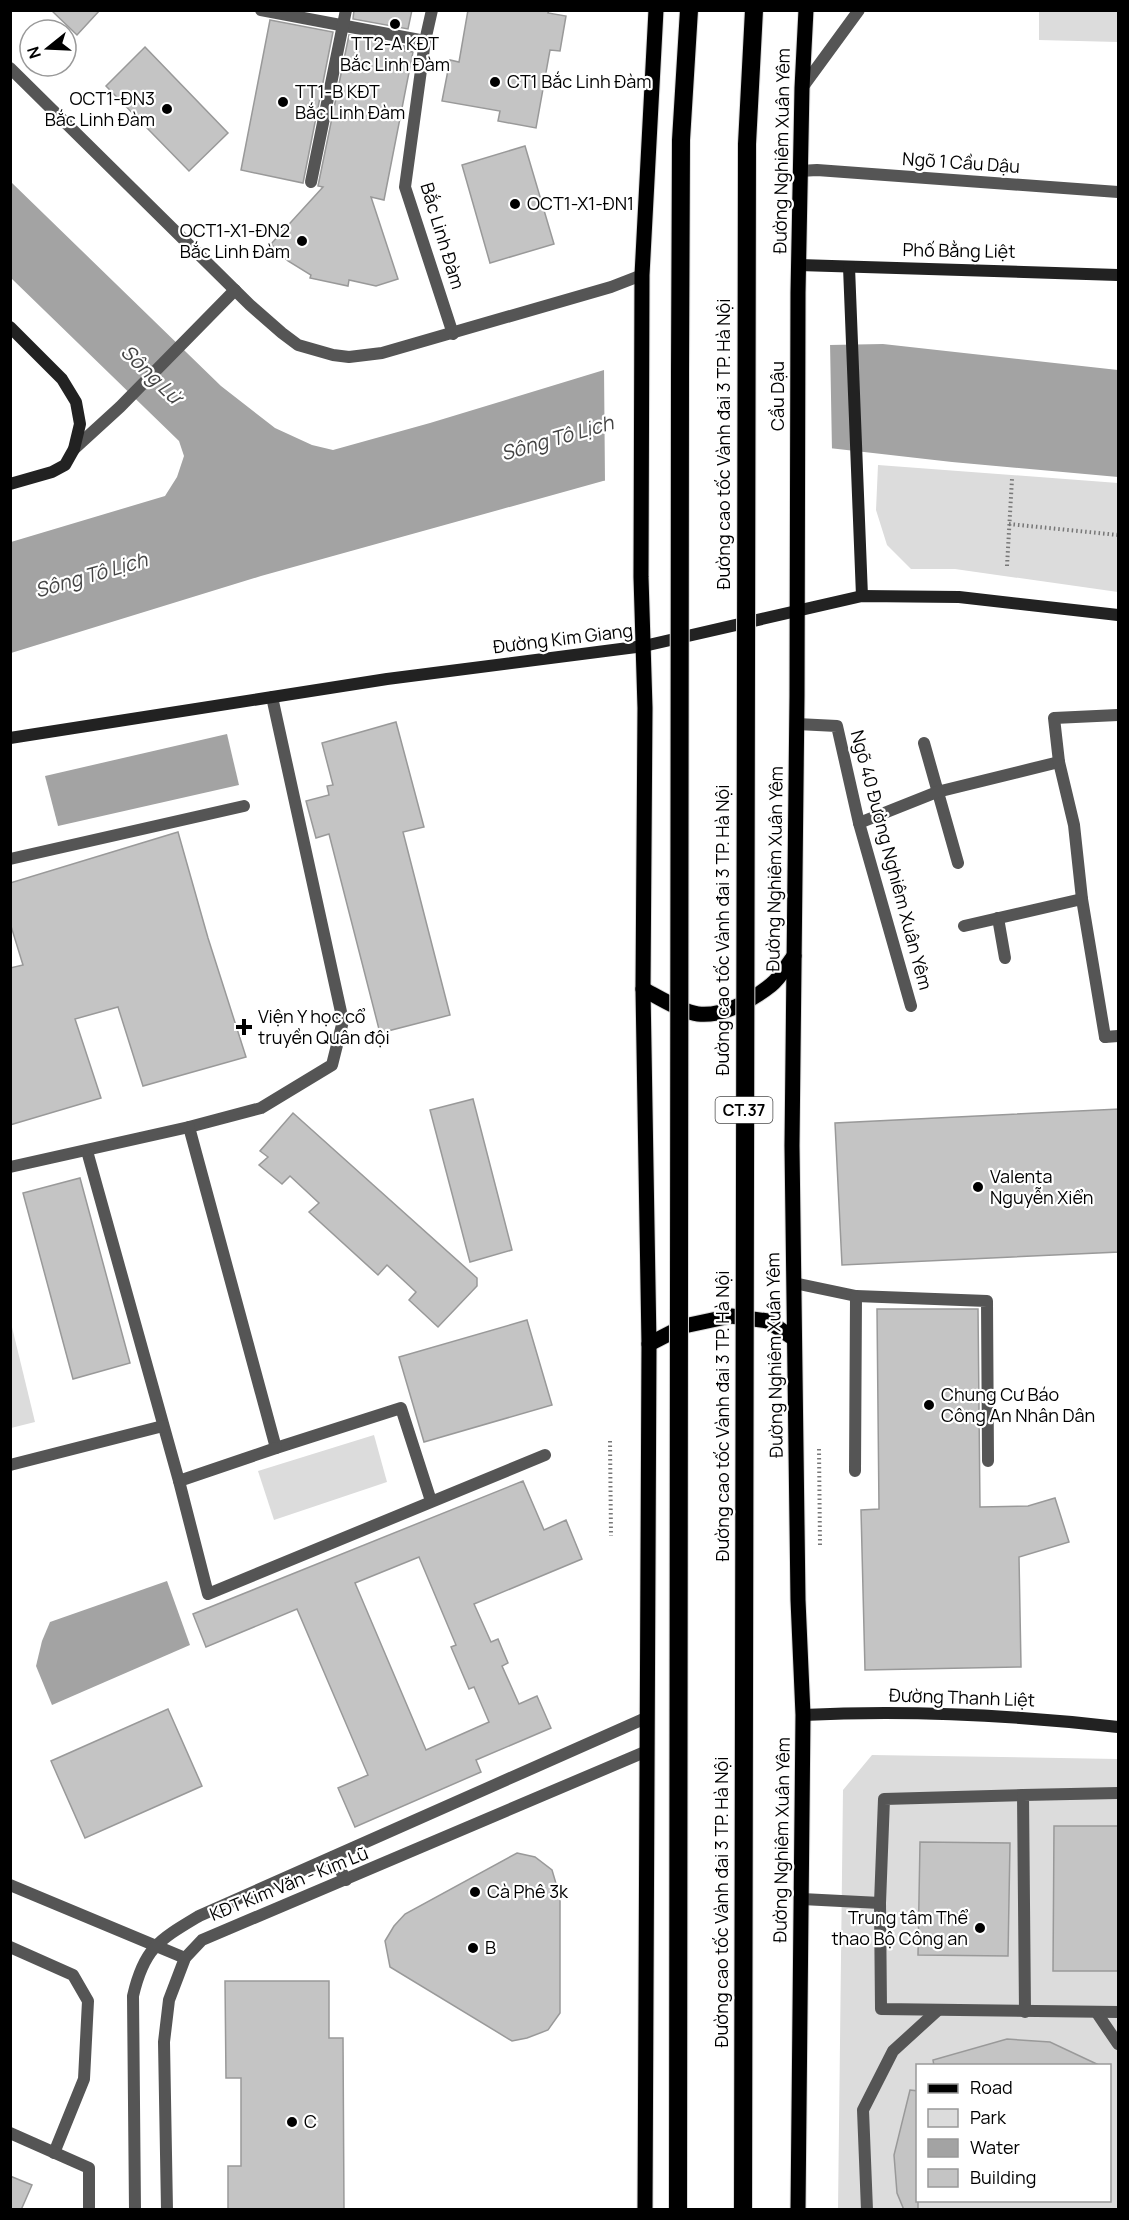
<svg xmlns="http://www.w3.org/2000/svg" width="1129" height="2220" font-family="Manrope,sans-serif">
  <rect width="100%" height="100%" fill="#fff"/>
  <!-- green -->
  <g fill="#dcdcdc" fill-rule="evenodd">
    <polygon points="1039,11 1118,11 1118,42 1039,40"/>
    <polygon points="878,465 1118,483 1118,592 955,569 911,569 887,545 876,510"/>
    <polygon points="11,1323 35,1422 11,1428 10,1428"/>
    <polygon points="374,1435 387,1482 274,1520 258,1471"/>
    <path d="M872,1755L1118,1759V2209L838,2210L843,1790ZM918,2066H1110V2200H918Z"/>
  </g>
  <!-- water -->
  <g fill="#a3a3a3">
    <polygon points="10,181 221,386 275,428 312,445 333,450 430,423 604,370 724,347 883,344 1118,370 1118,477 952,462 829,448 721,458 603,481 261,576 11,653 11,542 165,496 177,477 184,456 179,441 11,278"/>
    <polygon points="227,734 239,785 58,826 45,776"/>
    <polygon points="167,1581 190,1645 52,1705 36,1666 42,1641 50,1622"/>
  </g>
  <!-- pier -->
  <polygon fill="#fff" points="830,342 832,451 722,461 605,484 604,367 724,344"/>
  <!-- building -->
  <g fill="#c4c4c4" stroke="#999" stroke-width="1.5" fill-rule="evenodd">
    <polygon points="51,10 100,10 77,35"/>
    <polygon points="354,10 412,10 408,29 353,19"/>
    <polygon points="468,10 549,10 548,13 566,16 560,51 550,50 536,128 498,121 500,111 442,101 450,60 459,62"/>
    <polygon points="270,20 333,32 303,183 241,170"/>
    <polygon points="349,35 405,46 404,51 413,52 384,200 371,197 398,279 376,286 349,280 348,286 310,278 311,275 288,261 271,244 323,187 318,186"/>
    <polygon points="145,47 228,133 189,171 106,86"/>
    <polygon points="525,146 554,244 490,263 462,165"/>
    <polygon points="396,722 424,827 403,832 450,1015 380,1033 329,834 316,838 306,801 329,795 327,786 333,785 322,743"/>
    <polygon points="178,832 208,938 246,1057 143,1086 118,1007 75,1019 101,1098 10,1125 10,968 23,965 10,923 10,883"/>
    <polygon points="473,1099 512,1250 470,1262 430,1110"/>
    <polygon points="1119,1109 1119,1252 842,1265 835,1123"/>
    <polygon points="293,1113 477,1278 477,1286 438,1327 409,1300 416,1292 387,1265 378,1275 309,1212 319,1203 290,1176 282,1184 259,1165 268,1157 260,1151"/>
    <polygon points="80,1178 130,1363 73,1379 23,1193"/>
    <polygon points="877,1309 978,1309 980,1507 1028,1506 1055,1498 1069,1542 1019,1557 1021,1667 865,1670 861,1510 879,1509"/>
    <polygon points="527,1320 552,1405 424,1442 399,1357"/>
    <path d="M523,1481L544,1530L566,1520L582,1559L474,1604L491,1642L498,1639L508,1663L502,1666L519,1704L537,1696L551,1728L476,1760L481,1772L355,1827L338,1788L368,1775L297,1609L206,1647L193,1614ZM419,1557L456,1645L451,1647L469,1689L474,1687L489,1722L426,1750L355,1583Z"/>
    <polygon points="168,1709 202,1786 85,1838 51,1761"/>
    <polygon points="1054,1826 1119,1826 1119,1971 1053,1971"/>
    <polygon points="920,1842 1010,1843 1008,1956 918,1955"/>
    <polygon points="517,1853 535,1857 552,1870 560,1897 560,2013 548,2030 527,2038 512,2041 390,1967 385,1941 394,1926 405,1914"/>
    <polygon points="225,1981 329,1981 329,2038 343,2038 344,2210 228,2210 228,2166 241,2166 241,2078 226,2078"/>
    <polygon points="1007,2039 1050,2042 1101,2066 934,2066 933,2060"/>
    <polygon points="910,2090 918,2091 918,2210 904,2210 897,2193 894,2155"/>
    <polygon points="10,2176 32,2185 21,2210 10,2210"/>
  </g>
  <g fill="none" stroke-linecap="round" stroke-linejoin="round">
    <!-- primary casing -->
    <g stroke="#dbdbdb" stroke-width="17">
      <g id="primary">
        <path d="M643,989C658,997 682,1012 698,1014C723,1017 752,1000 771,985C780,978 787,965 794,956"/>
        <polyline points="649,1344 684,1326 731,1316 768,1321 793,1338"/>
        <polyline points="645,2210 649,1344 643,989 645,708 641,577 642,275 656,10"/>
        <polyline points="798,2210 803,1715 798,1600 792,1146 797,696 798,293 802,88 806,10"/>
      </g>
    </g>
    <!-- path -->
    <g stroke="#777" stroke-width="4" stroke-dasharray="1.5 3" stroke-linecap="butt">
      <polyline points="1009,524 1118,535"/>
      <polyline points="1007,566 1012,479"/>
      <polyline points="610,1441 611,1536"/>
      <polyline points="819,1449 820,1545"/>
    </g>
    <!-- lane -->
    <g stroke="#555" stroke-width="12">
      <polyline points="802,88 859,10"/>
      <polyline points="800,171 817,170 1118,192"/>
      <polyline points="272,697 343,1021 332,1065 261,1108 189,1127 276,1448 401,1408 431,1501"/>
      <polyline points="797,724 837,726 859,823 911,1006"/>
      <polyline points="924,743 958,863"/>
      <polyline points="859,823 937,792 1059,762"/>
      <polyline points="10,859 244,806"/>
      <polyline points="998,918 1005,958"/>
      <polyline points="964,926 1082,899"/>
      <polyline points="1105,1037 1082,899 1074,825 1059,762 1054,718 1118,715"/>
      <polyline points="87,1151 179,1481"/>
      <polyline points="10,1167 189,1127"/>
      <polyline points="794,1283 856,1296"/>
      <polyline points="276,1448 179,1481 208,1594 545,1455"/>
      <polyline points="10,1465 163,1426"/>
      <polyline points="855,1471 856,1296 987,1301 988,1461"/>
      <polyline points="802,1899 880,1903 881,2009 1118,2012"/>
      <polyline points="880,1903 884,1799 1023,1795"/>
      <polyline points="10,1947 73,1975 88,2001 84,2079 54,2153"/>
      <polyline points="1025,2012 1023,1795 1118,1793"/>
      <polyline points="1097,2013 1118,2044"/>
      <polyline points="10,2133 89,2168 89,2210"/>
      <polyline points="867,2210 863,2110 893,2051 938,2010"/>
    </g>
    <!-- street -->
    <g stroke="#555" stroke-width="12">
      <polyline points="261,10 425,41"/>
      <polyline points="432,10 425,41 405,187 453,334"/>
      <polyline points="10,68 250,305 282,333 298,345 333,355 349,357 382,353 611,287 642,275"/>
      <polyline points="311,182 346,10"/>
      <polyline points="74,449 120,407 235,290"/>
      <polyline points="1105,1037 1118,1036"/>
      <polyline points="333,1857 346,1880"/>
      <polyline points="10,1885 185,1958"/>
      <path d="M135,2210L133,1996C144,1948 159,1940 199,1916L648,1717"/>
      <polyline points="167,2210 164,2042 169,2000 185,1958 202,1940 647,1751"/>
    </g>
    <!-- secondary -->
    <g stroke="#222" stroke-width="12">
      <polyline points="799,265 1118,275"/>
      <polyline points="849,267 862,596"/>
      <polyline points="10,327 62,379 76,402 80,424 74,449 65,465 52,472 10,484"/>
      <polyline points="10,738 387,679 644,646 862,596 959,597 1118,615"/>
      <path d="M803,1715C908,1710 1014,1715 1118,1727"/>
    </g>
    <!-- primary -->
    <use href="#primary" stroke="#000" stroke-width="15"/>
    <!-- highway-bridge casing -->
    <g stroke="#dbdbdb" stroke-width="20" stroke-linecap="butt">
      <g id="highway-bridge">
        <polyline points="678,2210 680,373 681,140 689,10"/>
        <polyline points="743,2210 747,144 754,10"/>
      </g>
    </g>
    <!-- highway-bridge -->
    <use href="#highway-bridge" stroke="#000" stroke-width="18"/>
  </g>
  <!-- markers -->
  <g fill="#000" stroke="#fff" stroke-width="2">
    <circle cx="395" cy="24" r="6"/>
    <circle cx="495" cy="82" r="6"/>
    <circle cx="283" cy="102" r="6"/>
    <circle cx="167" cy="109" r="6"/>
    <circle cx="515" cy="204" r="6"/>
    <circle cx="302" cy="241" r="6"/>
    <path d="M241 1018h6v6h6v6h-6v6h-6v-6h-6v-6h6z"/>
    <circle cx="978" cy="1187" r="6"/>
    <circle cx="929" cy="1405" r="6"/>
    <circle cx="475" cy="1892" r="6"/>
    <circle cx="980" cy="1928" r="6"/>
    <circle cx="473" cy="1948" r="6"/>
    <circle cx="292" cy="2122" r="6"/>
  </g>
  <g text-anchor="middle" stroke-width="4.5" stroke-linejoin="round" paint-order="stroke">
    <!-- shield labels -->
    <rect fill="#fff" stroke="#4c4c4c" stroke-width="1.5" x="715.5" y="1097" width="57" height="26" rx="4.5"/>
    <g font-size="16" font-weight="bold" fill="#000">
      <text x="744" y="1116">CT.37</text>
    </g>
    <!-- poi labels -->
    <g font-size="18" fill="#000" stroke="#fff" text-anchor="start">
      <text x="395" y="50" text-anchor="middle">TT2-A KĐT<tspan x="395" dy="21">Bắc Linh Đàm</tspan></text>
      <text x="507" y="88">CT1 Bắc Linh Đàm</text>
      <text x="295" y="98">TT1-B KĐT<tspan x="295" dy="21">Bắc Linh Đàm</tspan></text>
      <text x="155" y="105" text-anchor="end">OCT1-ĐN3<tspan x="155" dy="21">Bắc Linh Đàm</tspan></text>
      <text x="527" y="210">OCT1-X1-ĐN1</text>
      <text x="290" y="237" text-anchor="end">OCT1-X1-ĐN2<tspan x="290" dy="21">Bắc Linh Đàm</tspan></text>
      <text x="258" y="1023">Viện Y học cổ<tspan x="258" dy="21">truyền Quân đội</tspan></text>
      <text x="990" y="1183">Valenta<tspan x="990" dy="21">Nguyễn Xiển</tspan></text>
      <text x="941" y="1401">Chung Cư Báo<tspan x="941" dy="21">Công An Nhân Dân</tspan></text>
      <text x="487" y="1898">Cà Phê 3k</text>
      <text x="968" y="1924" text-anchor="end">Trung tâm Thể<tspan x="968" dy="21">thao Bộ Công an</tspan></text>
      <text x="485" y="1954">B</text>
      <text x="304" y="2128">C</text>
    </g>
    <!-- street labels -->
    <g font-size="18" fill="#000" stroke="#fff">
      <text transform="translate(782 151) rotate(-89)" y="6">Đường Nghiêm Xuân Yêm</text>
      <text transform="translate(961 163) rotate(4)" y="6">Ngõ 1 Cầu Dậu</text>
      <text transform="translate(442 236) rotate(73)" y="6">Bắc Linh Đàm</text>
      <text transform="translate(959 251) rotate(1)" y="6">Phố Bằng Liệt</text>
      <text transform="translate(778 396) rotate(-90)" y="6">Cầu Dậu</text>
      <text transform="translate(724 444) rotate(-90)" y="6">Đường cao tốc Vành đai 3 TP. Hà Nội</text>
      <text transform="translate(563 639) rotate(-7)" y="6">Đường Kim Giang</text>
      <text transform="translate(891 860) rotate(75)" y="6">Ngõ 40 Đường Nghiêm Xuân Yêm</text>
      <text transform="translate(775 869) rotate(-89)" y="6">Đường Nghiêm Xuân Yêm</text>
      <text transform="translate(723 930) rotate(-90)" y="6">Đường cao tốc Vành đai 3 TP. Hà Nội</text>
      <text transform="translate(775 1355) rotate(-91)" y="6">Đường Nghiêm Xuân Yêm</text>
      <text transform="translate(723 1416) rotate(-90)" y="6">Đường cao tốc Vành đai 3 TP. Hà Nội</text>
      <text transform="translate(962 1698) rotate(2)" y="6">Đường Thanh Liệt</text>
      <text transform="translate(782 1840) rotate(-89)" y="6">Đường Nghiêm Xuân Yêm</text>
      <text transform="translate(289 1884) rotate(-22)" y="6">KĐT Kim Văn - Kim Lũ</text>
      <text transform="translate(722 1902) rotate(-90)" y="6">Đường cao tốc Vành đai 3 TP. Hà Nội</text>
    </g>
    <!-- water labels -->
    <g font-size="20" font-style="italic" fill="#444" stroke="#fff">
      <text transform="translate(151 374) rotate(44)" y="7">Sông Lừ</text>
      <text transform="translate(557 438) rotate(-16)" y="7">Sông Tô Lịch</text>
      <text transform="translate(91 575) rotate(-16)" y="7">Sông Tô Lịch</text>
    </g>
  </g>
  <!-- border -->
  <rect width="1129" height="2220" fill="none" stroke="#000000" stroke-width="24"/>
  <!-- legend -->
  <rect x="916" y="2064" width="195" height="138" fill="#ffffff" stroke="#999999" stroke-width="1.5"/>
  <rect x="928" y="2084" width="30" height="9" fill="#000000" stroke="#999999" stroke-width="1.5"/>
  <text x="970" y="2094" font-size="18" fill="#000000">Road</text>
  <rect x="928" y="2109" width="30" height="18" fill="#dcdcdc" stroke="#999999" stroke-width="1.5"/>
  <text x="970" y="2124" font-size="18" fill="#000000">Park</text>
  <rect x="928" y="2139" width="30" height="18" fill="#a3a3a3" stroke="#999999" stroke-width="1.5"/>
  <text x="970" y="2154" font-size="18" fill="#000000">Water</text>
  <rect x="928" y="2169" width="30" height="18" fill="#c4c4c4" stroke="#999999" stroke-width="1.5"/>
  <text x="970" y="2184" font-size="18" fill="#000000">Building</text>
  <!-- north arrow -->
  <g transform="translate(48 48) rotate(252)"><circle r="28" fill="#ffffff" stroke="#999999" stroke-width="1.5"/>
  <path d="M0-4.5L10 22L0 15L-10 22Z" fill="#000000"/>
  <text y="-9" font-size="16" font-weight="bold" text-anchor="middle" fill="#000000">N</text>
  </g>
</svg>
